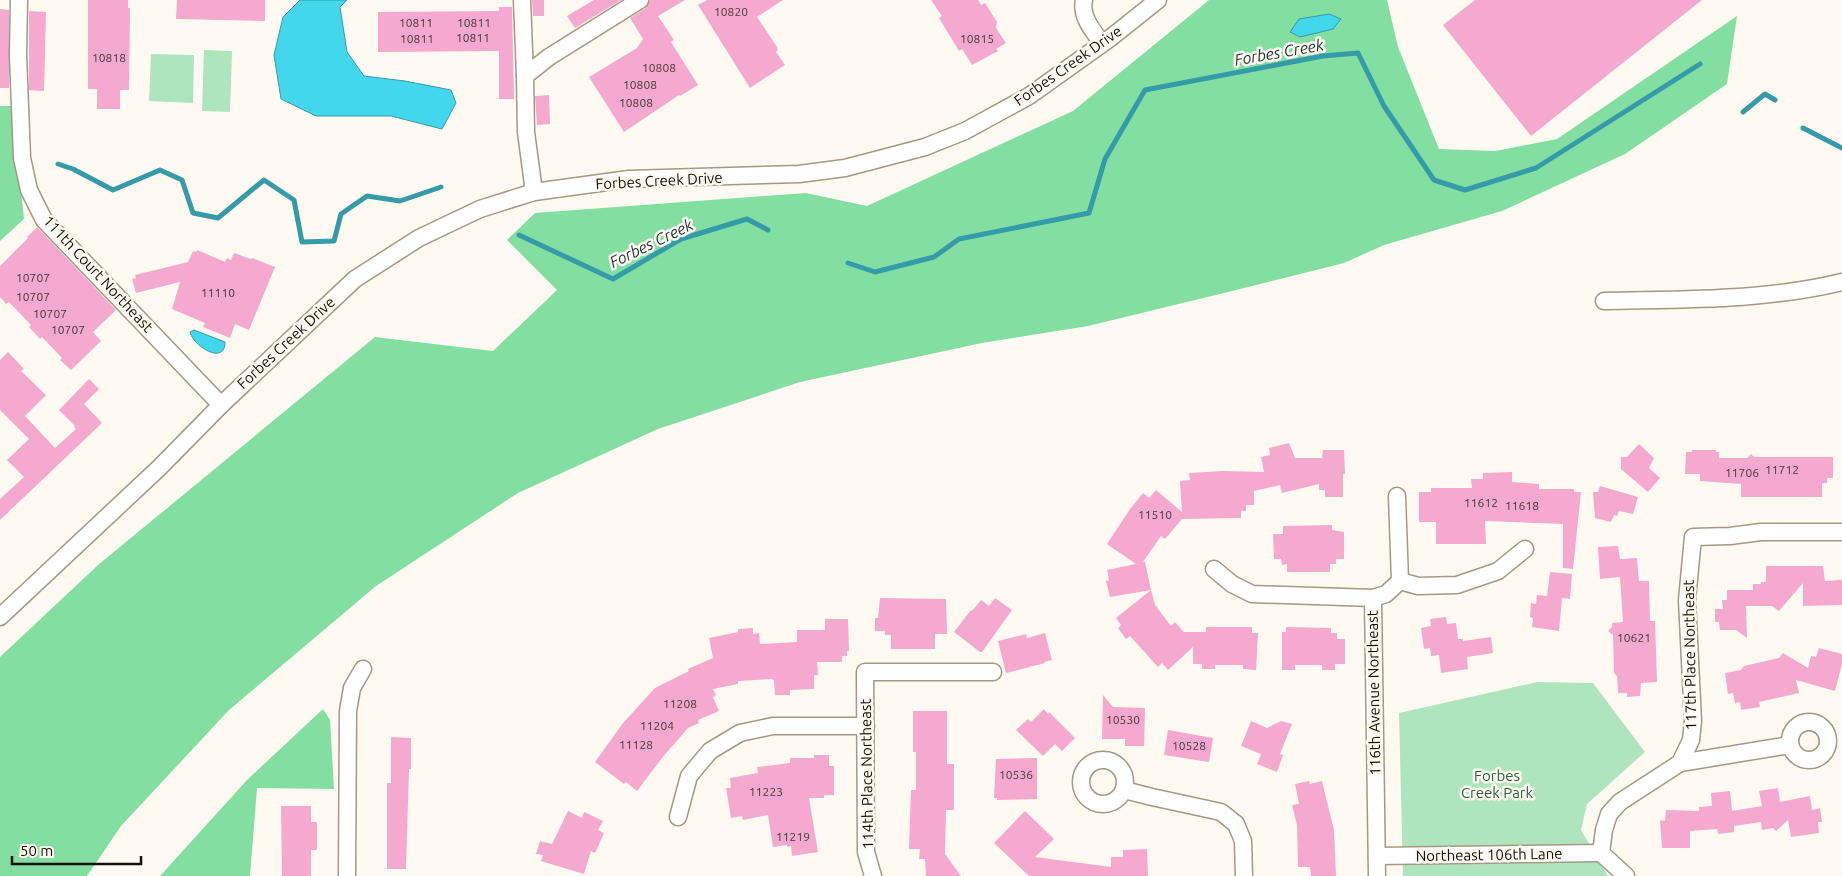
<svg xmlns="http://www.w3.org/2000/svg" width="1842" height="876" font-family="Ubuntu,sans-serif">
  <rect width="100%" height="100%" fill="#fffaf1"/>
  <!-- green -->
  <g fill="#aee5be">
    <polygon points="204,50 232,51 230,112 202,111"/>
    <polygon points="151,54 194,55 193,103 149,101"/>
    <polygon points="1537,682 1593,683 1645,752 1587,804 1581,830 1608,876 1403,876 1399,713"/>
  </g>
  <!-- forest -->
  <g fill="#83dfa1">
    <polygon points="1209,0 1387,0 1398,47 1439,149 1495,151 1557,139 1737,16 1727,84 1625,154 1502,211 1384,245 1344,263 1228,292 1088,326 982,343 800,382 658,429 518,493 376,586 229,710 121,826 87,876 0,876 0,657 98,565 375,337 493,351 557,290 507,240 535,213 806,193 867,206 1073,111"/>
    <polygon points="0,106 12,106 24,219 0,241"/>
    <polygon points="323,709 330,720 334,789 257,788 250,876 160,876 247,780"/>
  </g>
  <!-- water -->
  <g fill="#43d7ee" stroke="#359ba9">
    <polygon points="300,0 347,0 340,7 347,52 364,76 405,81 451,90 456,103 442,129 391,116 316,116 281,99 274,55 283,17"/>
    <polygon points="1329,14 1341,19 1333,29 1300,37 1290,32 1299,19"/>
    <path d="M194,330L225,342C225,366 193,346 190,332Z"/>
  </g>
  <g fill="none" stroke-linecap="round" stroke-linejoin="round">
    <!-- stream -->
    <g stroke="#359ba9" stroke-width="5">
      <polyline points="1743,112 1765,94 1775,100"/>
      <polyline points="1803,128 1842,148"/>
      <polyline points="58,164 73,169 113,190 160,170 182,180 193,213 218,218 264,180 294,200 302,242 334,241 341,214 367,196 400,201 441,187"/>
      <polyline points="519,235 613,279 681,239 747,219 768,230"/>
      <polyline points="848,263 875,272 934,257 959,239 1089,213 1105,159 1145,90 1323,56 1358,53 1384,106 1434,180 1465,190 1536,168 1700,64"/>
    </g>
  </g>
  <!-- building -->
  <g fill="#f5a9ce">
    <polygon points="88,0 128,0 128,8 130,8 129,90 120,90 120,109 97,109 97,89 88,89"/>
    <polygon points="177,0 265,0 265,21 176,19"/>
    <polygon points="532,0 544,0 544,16 533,16"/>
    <polygon points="594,0 621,0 575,28 567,16"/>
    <polygon points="650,0 685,0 658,16 674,40 671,42 698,85 680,96 679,95 624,132 589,77 637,48 643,39 630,18 646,8"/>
    <polygon points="707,0 783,0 757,17 777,47 778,50 776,52 785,65 750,88 698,5"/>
    <polygon points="931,0 978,0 981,5 985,3 997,22 996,28 1006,43 996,49 998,51 972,65 962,49 959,51 939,18 942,16"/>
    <polygon points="1475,0 1702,0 1531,136 1443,25"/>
    <polygon points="499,7 512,7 514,99 499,99 499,51 378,52 378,12 499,11"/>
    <polygon points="0,9 9,10 9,88 0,88"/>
    <polygon points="29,11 46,12 44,91 29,90"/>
    <polygon points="549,95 550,124 537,125 535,96"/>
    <polygon points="37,227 116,310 93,332 101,341 71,370 60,360 62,358 42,337 40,339 29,327 31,325 9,302 6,304 0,297 0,266 28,238 27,237"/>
    <polygon points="197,250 225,262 227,258 231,260 234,253 251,259 252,258 275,267 249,330 235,324 230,338 203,327 205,323 172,309 180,282 136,293 132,279 136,278 135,275 188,262 193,251 196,252"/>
    <polygon points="8,352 24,369 21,371 46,395 25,416 55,448 76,429 74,427 75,426 59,410 89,379 99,389 84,404 102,423 0,520 0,499 24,477 7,460 29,439 0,410 0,360"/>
    <polygon points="1289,443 1295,458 1322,458 1323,450 1344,450 1345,474 1343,474 1343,497 1325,497 1325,490 1319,490 1319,484 1282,493 1280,485 1254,491 1254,505 1246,505 1246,511 1241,511 1241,518 1182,519 1165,539 1161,536 1143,562 1145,562 1151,590 1110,597 1106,581 1109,580 1107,570 1136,564 1107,544 1130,509 1143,493 1149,498 1156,490 1182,512 1180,481 1190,480 1189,473 1222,471 1264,472 1261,457 1270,455 1269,448"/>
    <polygon points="1639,444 1654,458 1649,468 1660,478 1648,492 1621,469 1621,457 1627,457"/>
    <polygon points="1692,450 1716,450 1716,452 1719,452 1719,458 1747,458 1751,454 1754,457 1833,457 1833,478 1827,478 1827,483 1822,483 1822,497 1741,497 1741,484 1700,481 1700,474 1685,474 1686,452 1692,452"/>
    <polygon points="1512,472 1512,482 1539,484 1539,489 1574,489 1574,492 1581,492 1573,569 1563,568 1563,524 1485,521 1486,544 1436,544 1436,522 1419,522 1419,492 1431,492 1431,488 1472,488 1471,479 1483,479 1483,473"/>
    <polygon points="1600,486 1638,497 1633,514 1619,511 1617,516 1614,515 1611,522 1595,518 1593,492 1598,492"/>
    <polygon points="1332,525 1332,530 1344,532 1344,559 1336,559 1336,564 1330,564 1330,572 1287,572 1287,564 1282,565 1281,559 1274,559 1273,534 1283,534 1283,526"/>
    <polygon points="1618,546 1620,559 1637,558 1639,581 1649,581 1650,621 1655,621 1657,682 1641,683 1640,696 1627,697 1627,693 1618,693 1617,676 1614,673 1613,635 1608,631 1612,627 1612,623 1623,622 1620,577 1600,579 1598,547"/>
    <polygon points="1766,566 1823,566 1825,581 1842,580 1842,605 1803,606 1803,583 1779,611 1772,606 1746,606 1747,638 1736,630 1720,630 1719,622 1715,622 1715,609 1723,609 1722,600 1727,600 1727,590 1753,590 1753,584 1761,584 1761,582 1766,582"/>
    <polygon points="1550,572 1572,574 1570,599 1562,598 1559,631 1532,627 1533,618 1530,617 1531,603 1536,604 1537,595 1547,596"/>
    <polygon points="1151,590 1155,605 1171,626 1175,622 1184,632 1206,632 1206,627 1252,627 1252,633 1258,633 1256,670 1243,669 1243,665 1215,665 1215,669 1202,669 1202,664 1193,664 1193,647 1168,670 1162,663 1158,667 1130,636 1126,639 1118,628 1121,625 1116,618"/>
    <polygon points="880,598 946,599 947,634 935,634 935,649 891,649 891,635 885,635 885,631 875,631 875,618 878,618"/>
    <polygon points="995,598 1012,610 982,652 980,652 954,632 971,610 972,611 981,600 989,606"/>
    <polygon points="1446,617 1447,624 1456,623 1458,639 1463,639 1463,641 1491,637 1493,653 1467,657 1468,669 1441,673 1439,655 1431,656 1430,648 1424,649 1421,628 1431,626 1430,619"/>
    <polygon points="825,619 848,619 849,651 847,651 847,656 842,656 842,662 817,662 818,675 814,675 814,689 790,690 790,695 775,695 774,680 771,679 738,681 738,684 713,689 716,695 713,697 719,711 698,720 699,723 688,728 662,758 637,791 626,782 624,784 595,762 623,723 655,688 689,671 688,669 713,658 709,638 738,632 738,629 753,628 753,634 759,633 760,644 797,642 797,630 825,630"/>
    <polygon points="1286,627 1331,628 1331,633 1337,633 1337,639 1345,639 1345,664 1335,664 1335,670 1322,670 1322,665 1295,665 1295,670 1282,670 1282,632 1286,632"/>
    <polygon points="1045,633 1052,660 1044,662 1045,663 1006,673 998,641 1026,634 1027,638"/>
    <polygon points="1819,648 1842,654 1842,664 1835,691 1796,680 1799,693 1759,702 1760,707 1741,710 1740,702 1735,703 1733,693 1728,694 1725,673 1741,670 1744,666 1779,658 1783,653 1808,668 1811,656 1816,657"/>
    <polygon points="1103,695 1113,707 1145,708 1144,746 1125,746 1125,739 1102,739"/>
    <polygon points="1044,709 1048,714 1049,712 1075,738 1062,751 1055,744 1043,756 1016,730 1028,719 1031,722"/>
    <polygon points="913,711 947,711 947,764 954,764 954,810 946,810 945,854 961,876 926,876 925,859 919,859 920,849 909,849 911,790 916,790 916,752 913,752"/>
    <polygon points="1251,721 1267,728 1281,721 1292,724 1280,754 1283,755 1277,772 1257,764 1261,754 1241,746"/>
    <polygon points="1168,730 1213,738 1209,762 1164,755"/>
    <polygon points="391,737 411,738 411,769 409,769 406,869 387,869 387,783 391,783"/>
    <polygon points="814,755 829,755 829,766 834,766 834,795 824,795 824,798 809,798 818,852 792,856 791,846 787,847 787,845 773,847 768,815 743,820 742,816 731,818 726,788 731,788 730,778 758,773 757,767 790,763 790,758 814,758"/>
    <polygon points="1037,758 1037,799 997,800 997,798 994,798 996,759"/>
    <polygon points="1309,781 1310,784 1322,781 1334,830 1336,876 1311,876 1310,867 1298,867 1297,825 1292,805 1299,804 1295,784"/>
    <polygon points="1778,788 1780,802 1810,796 1812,810 1820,808 1822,822 1818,822 1819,833 1791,837 1788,820 1776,831 1773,828 1762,830 1761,822 1734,826 1734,832 1718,834 1717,829 1690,831 1690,848 1662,848 1660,820 1665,821 1666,810 1699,811 1699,807 1712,806 1711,793 1730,791 1732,811 1762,806 1759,791"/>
    <polygon points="281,806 311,806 311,822 317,822 317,850 311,850 311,876 282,876"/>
    <polygon points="568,811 582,818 584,812 603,821 598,830 604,833 595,853 591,851 584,874 544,862 541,861 543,855 536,854 540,841 552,844"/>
    <polygon points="1025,811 1054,839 1035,857 1111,867 1111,857 1123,857 1123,850 1147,849 1148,876 1111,876 1111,870 1111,876 1029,876 994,843"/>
  </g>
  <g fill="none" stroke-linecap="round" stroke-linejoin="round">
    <!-- minor casing -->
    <g stroke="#a39984" stroke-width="19">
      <g id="minor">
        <polyline points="19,0 18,55 22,158 29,190 44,220 221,405"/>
        <polyline points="522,0 525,76"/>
        <path d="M1084,0C1080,16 1093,31 1102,43"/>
        <polyline points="534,192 526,132 525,76 549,57 640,0"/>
        <path d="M1604,301C1683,299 1764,301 1842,282"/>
        <polyline points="1214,569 1232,584 1252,594 1373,598"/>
        <polyline points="1400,581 1418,586 1457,585 1498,571 1525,549"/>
        <polyline points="0,617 159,468 221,405 355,279 419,238 480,209 534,192 629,179 799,174 845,168 925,147 965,131 1029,96 1109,39 1158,0"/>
        <circle cx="1809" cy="741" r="19"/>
        <circle cx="1103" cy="782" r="22"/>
        <polyline points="1680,763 1790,745"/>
        <polyline points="1124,790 1152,797 1221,812 1236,824 1243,841 1244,876"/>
        <polyline points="678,817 689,776 710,751 740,733 773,726 866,726"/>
        <polyline points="1601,853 1604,830 1609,814 1620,802 1680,763 1691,740 1693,721 1687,600 1693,537 1730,536 1761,532 1842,532"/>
        <polyline points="1601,853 1626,876"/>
        <polyline points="1377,856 1601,853"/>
        <polyline points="347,876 348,711 352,688 363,669"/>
        <polyline points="873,876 866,852 865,672 993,672"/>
        <polyline points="1377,876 1373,598 1386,594 1400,581 1397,496"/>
      </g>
    </g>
    <!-- minor -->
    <use href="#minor" stroke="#fff" stroke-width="16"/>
  </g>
  <g text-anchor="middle" stroke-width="5" stroke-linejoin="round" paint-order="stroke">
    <!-- number labels -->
    <g font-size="12" fill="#4c363a">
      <text x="731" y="16">10820</text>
      <text x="416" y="27">10811</text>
      <text x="474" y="27">10811</text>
      <text x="473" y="42">10811</text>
      <text x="417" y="43">10811</text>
      <text x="977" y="43">10815</text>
      <text x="109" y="62">10818</text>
      <text x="659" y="72">10808</text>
      <text x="640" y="89">10808</text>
      <text x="636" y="107">10808</text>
      <text x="33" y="282">10707</text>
      <text x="218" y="297">11110</text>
      <text x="33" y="301">10707</text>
      <text x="50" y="318">10707</text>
      <text x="68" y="334">10707</text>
      <text x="1782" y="474">11712</text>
      <text x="1742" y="477">11706</text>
      <text x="1481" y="507">11612</text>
      <text x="1522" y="510">11618</text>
      <text x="1155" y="519">11510</text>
      <text x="1634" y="642">10621</text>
      <text x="680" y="708">11208</text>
      <text x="1123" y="724">10530</text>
      <text x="657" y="730">11204</text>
      <text x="636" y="749">11128</text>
      <text x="1189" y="750">10528</text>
      <text x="1016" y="779">10536</text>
      <text x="766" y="796">11223</text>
      <text x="793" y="841">11219</text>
    </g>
    <!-- street labels -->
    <g font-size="15" fill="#141008" stroke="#fffaf1">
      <text transform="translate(1068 66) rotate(-35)" y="5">Forbes Creek Drive</text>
      <text transform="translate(659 181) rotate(-3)" y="5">Forbes Creek Drive</text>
      <text transform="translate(98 274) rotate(47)" y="5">111th Court Northeast</text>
      <text transform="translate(286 343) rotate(-43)" y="5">Forbes Creek Drive</text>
      <text transform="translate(1690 655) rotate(-91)" y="5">117th Place Northeast</text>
      <text transform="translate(1374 693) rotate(-91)" y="5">116th Avenue Northeast</text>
      <text transform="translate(867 774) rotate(-91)" y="5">114th Place Northeast</text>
      <text transform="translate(1489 855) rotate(-1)" y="5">Northeast 106th Lane</text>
    </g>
    <!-- park labels -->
    <g font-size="15" fill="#25663e" stroke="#fffaf1">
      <text x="1497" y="781">Forbes<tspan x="1497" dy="17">Creek Park</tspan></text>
    </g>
    <!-- water labels -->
    <g font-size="16" font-style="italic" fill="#1d3539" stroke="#fffaf1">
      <text transform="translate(1279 52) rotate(-10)" y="6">Forbes Creek</text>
      <text transform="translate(651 243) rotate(-26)" y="6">Forbes Creek</text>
    </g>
  </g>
  <!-- scale -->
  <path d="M12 856v8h129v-8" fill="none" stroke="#141008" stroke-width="2.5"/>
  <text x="20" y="856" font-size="15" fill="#141008" stroke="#fffaf1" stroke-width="4" paint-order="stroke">50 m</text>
</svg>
